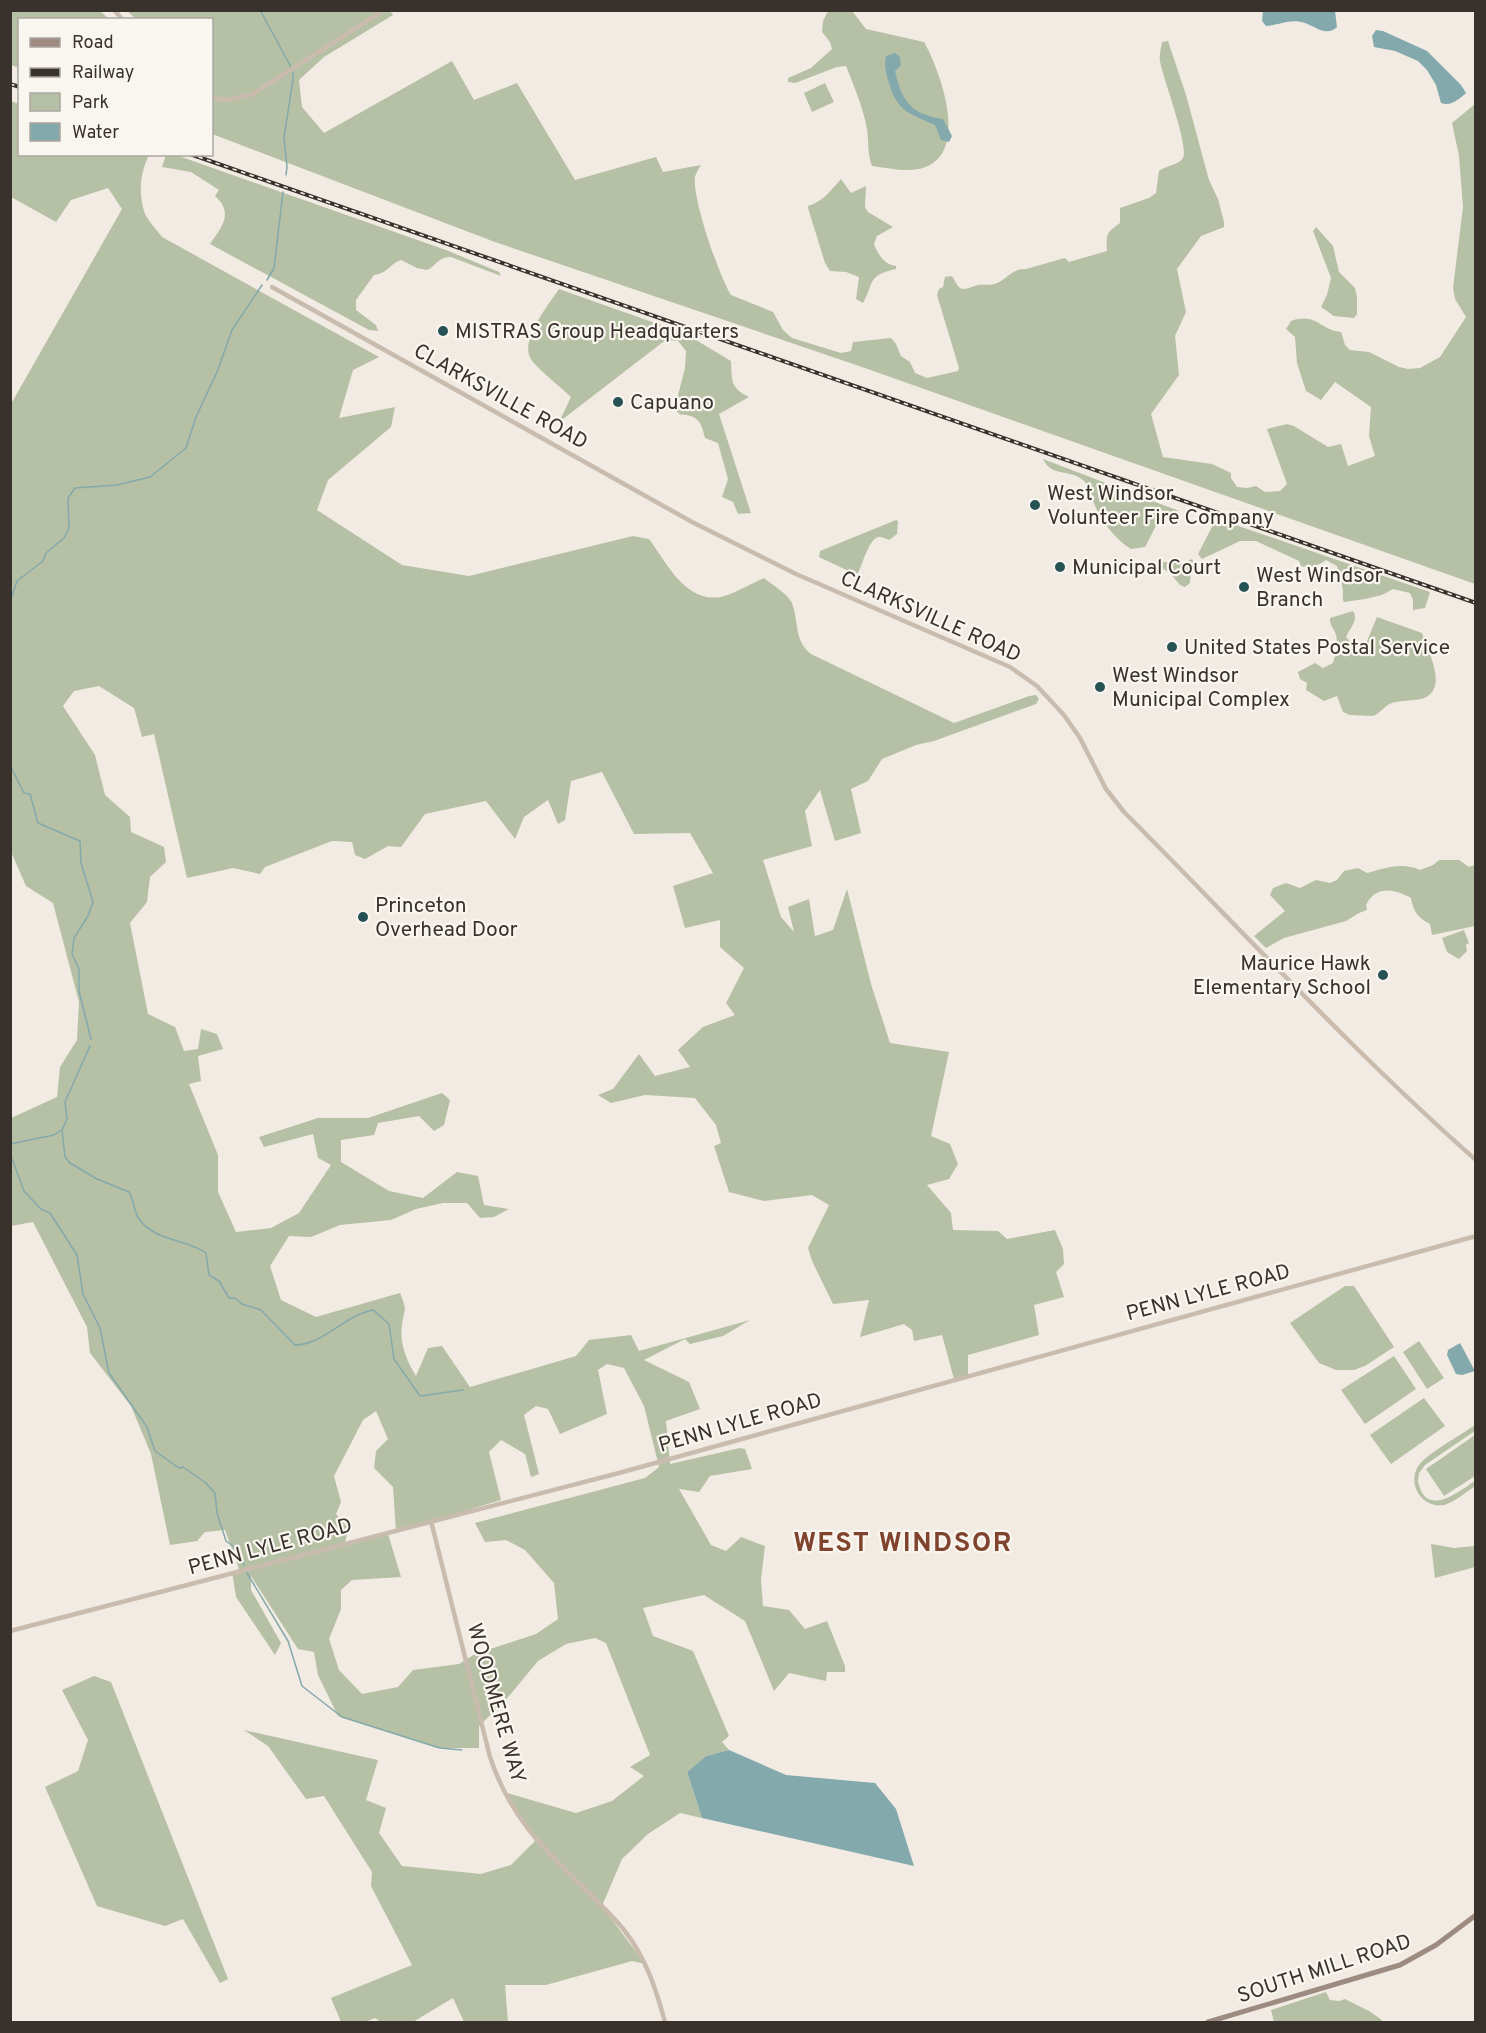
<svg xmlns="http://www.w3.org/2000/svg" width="1486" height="2033" font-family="Overpass,sans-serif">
  <rect width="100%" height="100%" fill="#f2ebe3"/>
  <!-- green -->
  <g fill="#b6c0a4" fill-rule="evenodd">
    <polygon points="11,10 100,11 109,19 20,20 19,68 11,65"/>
    <path d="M127,11H390L393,15L324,57L299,80L302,107L324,133L452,61L474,100L517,83L575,180L656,157L663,172L701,165C699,168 696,173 695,177C692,198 719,276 731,295L773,312L783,330L792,338L841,353L851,351L853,342L891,338L896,344L901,356L910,362L915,373L927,378L958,371L959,368L937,295L939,289L943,287L945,277L952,276C954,279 957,286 960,288C964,291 973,286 978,285C984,284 991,286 997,283C1007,279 1013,268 1026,269L1065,258L1069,262L1107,251C1106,234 1106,233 1120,223V208L1149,198L1156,193L1159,171C1165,166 1179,165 1183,158C1189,145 1163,79 1160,61C1159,55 1161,48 1162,42L1168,41L1186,95L1209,180L1218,199L1224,222V227L1201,236L1177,269L1186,312L1175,336L1179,375L1151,414L1163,457L1212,464L1231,473V478L1237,487L1247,488L1256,486L1265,492L1280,491L1287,484L1267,429L1287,424L1294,426L1328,447L1341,444L1348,466L1375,456L1369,436L1371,407L1335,382L1321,400L1306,391L1297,363L1295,337L1286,329L1291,321C1316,312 1320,330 1341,332L1345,345L1350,350L1369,352L1399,367L1408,369L1420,368L1440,357L1466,317L1455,299L1453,288L1463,207L1459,156L1452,123L1475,104V584L862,367L495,242L212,134V20L136,19Z"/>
    <path d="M828,11H852L866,29L924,42C941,72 972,158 919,169C904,172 887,168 872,166C867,153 869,142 867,129C863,107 854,86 846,66L837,67L795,83L788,82V78L811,68L832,49L830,42L822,32L823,21Z"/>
    <polygon points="825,83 834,102 812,112 804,93"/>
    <path d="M11,101L19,104L20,154L149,155C140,173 138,194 145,214C149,222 157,230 162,237L379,357L353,370L339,418L395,407L391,427L328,480L317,510L402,565L469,576L633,536L649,539C667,563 685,603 721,597C734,594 752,583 764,578C772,585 788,594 792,603C799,622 794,641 811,654L954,723L1029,696L1036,695L1039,699L1036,704L934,741L916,745L882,759L868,781L851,789L861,833L835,841L820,790L805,811L812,846L763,860L781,917L794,932L788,907L809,899L815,936L833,930L847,889L871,984L890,1043L949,1052L931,1136L950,1144L958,1164L949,1179L927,1185L951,1213L953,1230L998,1231L1007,1239L1055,1230L1063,1249L1064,1264L1056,1272L1064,1297L1034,1305L1039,1335L968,1355V1375L954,1379L942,1335L914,1341L912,1330L904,1324L860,1337L869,1300L833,1304L812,1261L808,1248L829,1205L812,1195L764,1201L729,1192L714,1146L721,1143L716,1125L695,1098L645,1095L611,1103L598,1095L613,1089L639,1054L655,1076L690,1067L678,1050L703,1027L735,1015L726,1003L744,968L720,947V920L685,928L673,886L713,873L690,833L634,834L602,772L571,781L565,820L558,824L548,800L524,817L515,839L486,801L425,814L401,847L388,846L365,859L355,855L352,842L332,841L265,867L260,874L233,868L187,878L154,734L142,737L134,708L99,686L74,691L63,706L95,755L105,795L130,817L131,832L164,847L166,862L150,877L147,902L130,923L148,1014L175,1027L184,1051L198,1049L201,1029L217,1034L223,1049L198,1056L201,1081L189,1084L218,1155V1192L236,1232L271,1228L299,1213L331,1165L318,1158L313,1134L264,1147L259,1137L318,1118H368L442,1093L450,1100L444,1125L434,1131L419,1116L378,1123L374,1135L341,1140V1162L389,1191L423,1198L457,1172L478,1176L484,1205L509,1209L494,1217L480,1218L467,1203H443L416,1209L391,1220L340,1225L311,1237L289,1236L270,1266L281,1300L316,1317L400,1293C408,1312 404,1308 402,1325C399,1343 407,1361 416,1376L428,1348L442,1346L470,1387L576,1356L589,1340L631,1335L639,1351L750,1320L723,1336L690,1344L685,1339L644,1360L689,1382L700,1409L666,1421L670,1464L740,1448L745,1449L752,1469L710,1476L699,1492L679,1489L711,1545L726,1551L741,1537L765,1546L761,1579L763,1606L789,1610L805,1629L827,1621L845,1666V1672H827L826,1681L789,1673L774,1691L745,1621L704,1595L643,1608L653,1636L693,1651L729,1736L722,1742L729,1750L706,1756L687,1772L702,1818L680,1813L648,1834L622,1859L602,1906L645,1964L632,1961L546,1985H505L508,2022H464L453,1998L413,2022H381L375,2018L365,2022H341L331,1998L412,1965L371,1886L372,1872L324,1796L306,1799L268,1746L244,1730L378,1760L366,1800L386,1808L379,1833L402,1866L481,1874L511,1865L535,1841L504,1792L576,1813L612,1801L644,1776L630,1767L650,1755L606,1643L595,1638L566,1644L538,1661L504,1702L479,1726V1748H437L338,1716L318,1675L314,1652L298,1649L251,1576V1590L281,1643L275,1655L236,1597L232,1572L239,1569L225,1530L205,1532L197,1541L170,1545L151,1454L131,1406L90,1353L87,1327L33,1222L11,1226V1118L57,1097L60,1067L77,1040L79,1002L53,903L26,886L11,852V404L122,209L108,188L71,200L56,222L11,197ZM607,1364L624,1368L644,1406L659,1467L645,1478L475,1523L485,1542L506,1540L525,1550L554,1583L558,1619L536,1634L475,1654L459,1664L413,1670L398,1687L362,1694L339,1670L329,1639L341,1609V1590L352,1580L401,1577L388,1534L345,1544L348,1528L336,1514L341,1502L334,1476L363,1420L376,1411L388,1439L376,1451L374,1468L393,1487L396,1532L501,1500L489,1452L501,1440L525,1454L531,1477L539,1474L524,1415L536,1406L548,1409L560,1434L607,1414L598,1370Z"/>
    <path d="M166,155H176L446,250L499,272L501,276L451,257C439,256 436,266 427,270L417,268L401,260C388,265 390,272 374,275L356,300V310L376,325L378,331L369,330L210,244C222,227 234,213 215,196L219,190L191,172L162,167Z"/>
    <path d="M841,179L851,193L866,186L865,207L868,212L893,227L877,236L874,244C878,255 885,265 896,266V269C866,276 875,282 863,303L856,299L859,277L846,272L830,271L825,263L808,208V206C824,201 830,191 841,179Z"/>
    <polygon points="1316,227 1333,246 1339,272 1355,288 1357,297 1357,314 1354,318 1334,316 1321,307 1327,295 1331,278 1313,231"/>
    <path d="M559,289L686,334L731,361C732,380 730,388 749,397L719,414L751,513L738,514L733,502L722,497L728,479L718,443L705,438C702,426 700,417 686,415C677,413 684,417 676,411L675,407L685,368L686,351L678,341L669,340L663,342L563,419L561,418L571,397C562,388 536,368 531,359C519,341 549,304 559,289Z"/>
    <path d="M1043,459L1179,511L1164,513L1159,515L1157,524L1145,547L1131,549C1115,539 1103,523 1095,506C1091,498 1090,486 1083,480C1070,469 1051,477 1043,459Z"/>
    <path d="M896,520L898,521L897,534L889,540C886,539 883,537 880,537C869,536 862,567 857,575L819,557L820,551Z"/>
    <path d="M1224,521L1430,592L1425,608L1413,610V600L1410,593L1393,589L1382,595L1365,599L1344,602C1342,599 1343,596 1343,592C1343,584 1338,574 1337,566L1326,560C1319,565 1309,569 1301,566L1299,561L1256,541H1240L1202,559L1198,554L1214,523Z"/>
    <polygon points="1192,559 1195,564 1191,569 1190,583 1185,587 1180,585 1169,572 1156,565 1161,562 1183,563"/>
    <path d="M1353,611C1359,620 1350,628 1346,637L1357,650H1361L1365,646L1377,617L1422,633C1427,650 1451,691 1421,699C1412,701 1401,700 1392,703C1385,705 1381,713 1373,716L1350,715L1343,712L1337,696L1324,701L1306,690L1307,683L1300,679L1298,672L1315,663L1323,668L1333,663C1336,653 1339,641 1335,632C1332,626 1330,625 1330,618Z"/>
    <path d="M1439,860H1459L1469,867L1475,865V926L1432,935L1430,924C1418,918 1413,911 1411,898C1394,889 1376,885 1366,905L1367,910L1359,913L1346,921L1284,938L1266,948L1254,936L1285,911L1270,895L1273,888L1286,883L1300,888L1316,880L1330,883L1337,880L1344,871L1358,868L1367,873C1386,868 1402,862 1420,870L1433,865Z"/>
    <polygon points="1464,930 1469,943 1466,945 1467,951 1459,959 1447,952 1442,938"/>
    <polygon points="1345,1286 1354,1286 1394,1347 1365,1366 1354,1370 1336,1370 1319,1363 1290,1323"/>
    <polygon points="1419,1341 1444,1378 1427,1389 1403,1352"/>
    <polygon points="1394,1356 1416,1389 1365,1424 1341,1390"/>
    <polygon points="1424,1398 1445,1426 1391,1464 1370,1435"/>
    <path d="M1475,1425V1431L1425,1465L1419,1473L1418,1481C1425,1519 1458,1492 1475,1481V1486C1466,1492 1455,1502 1444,1505C1422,1509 1406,1483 1419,1465C1428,1453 1461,1435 1475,1425Z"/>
    <polygon points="1475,1435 1475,1476 1444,1496 1426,1469"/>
    <polygon points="1431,1544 1454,1548 1475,1546 1475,1567 1435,1578"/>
    <polygon points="94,1676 111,1682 228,1979 220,1983 183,1919 165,1926 97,1906 45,1787 78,1771 88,1740 62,1690"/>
    <polygon points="1326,1992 1330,2000 1339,2001 1345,1999 1369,2011 1382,2020 1379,2022 1274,2022 1271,2010"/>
  </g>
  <!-- water -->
  <g fill="#84a9ac">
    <path d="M1263,11H1335L1337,27C1327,37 1316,27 1305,23C1291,18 1280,25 1266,26L1262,21Z"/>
    <path d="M1376,30L1383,31L1427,51L1461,85L1466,93C1459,99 1451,107 1441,103L1436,85L1427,70L1418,61L1395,51L1374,47L1372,36Z"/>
    <path d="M895,53L900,57L901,65L895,71C902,102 911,114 943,119L952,136L949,142L941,140L935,125C909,113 898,113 889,83C886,74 884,65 886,56Z"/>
    <polygon points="1460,1343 1475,1371 1462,1375 1456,1374 1447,1355 1448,1350"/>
    <polygon points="729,1750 786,1775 875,1783 896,1809 914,1866 702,1818 687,1772 706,1756"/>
  </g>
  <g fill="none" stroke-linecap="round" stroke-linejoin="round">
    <!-- stream -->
    <g stroke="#84a9ac" stroke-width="1.5">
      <polyline points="260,10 291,67"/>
      <polyline points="286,175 287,167 284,137 293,80 293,72"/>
      <polyline points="267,280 274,268 283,192"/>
      <polyline points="10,617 11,599 17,581 43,561 46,553 64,538 69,529 68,498 75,488 117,485 150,477 186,448 196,417 217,372 232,330 262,285"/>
      <polyline points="10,765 24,793 30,794 38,823 80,841 81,863 93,902 88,916 74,938 72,954 79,969 79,991 91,1039"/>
      <path d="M90,1046L65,1102L67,1119L62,1130L65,1157L70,1163L97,1179L129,1192C134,1200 134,1212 139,1219C156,1242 185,1238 206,1253L209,1275L219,1281L229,1298H235L242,1304L261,1310L295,1345C323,1345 345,1315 373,1310L389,1324L394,1359L420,1396L463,1390"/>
      <polyline points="10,1144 54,1135 61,1130"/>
      <polyline points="10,1153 24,1191 41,1209 50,1213 77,1255 83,1294 100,1328 109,1373 147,1427 155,1451 179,1468 183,1467 206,1483 215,1493 217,1513 226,1541 233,1546 244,1565"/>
      <polyline points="247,1573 288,1641 302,1686 342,1717 440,1748 462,1750"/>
    </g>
    <!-- tertiary -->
    <g stroke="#c9bcaf" stroke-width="4.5">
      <polyline points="114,10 123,20"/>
      <polyline points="212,98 228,100 253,94 384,10"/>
      <path d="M272,287L692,522L796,574L1010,667L1037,686L1064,715L1080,738L1106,789L1124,812C1240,928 1352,1051 1476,1160"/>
      <path d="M431,1521L490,1757C510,1817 542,1847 586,1890C599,1903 613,1916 624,1930C646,1958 656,1989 665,2022"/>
      <polyline points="10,1631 619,1473 1476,1236"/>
    </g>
    <!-- secondary -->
    <polyline stroke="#9d8b81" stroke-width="5" points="1208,2022 1400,1965 1436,1945 1476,1915"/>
    <!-- rail casing -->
    <g stroke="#39312c" stroke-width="4">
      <g id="rail">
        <polyline points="10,84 20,87"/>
        <polyline points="190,154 1476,603"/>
      </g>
    </g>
    <!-- rail -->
    <use href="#rail" stroke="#f9f5ef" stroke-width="1.5" stroke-dasharray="4.5" stroke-linecap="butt"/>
  </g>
  <!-- markers -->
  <g fill="#265256" stroke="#f9f5ef" stroke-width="2">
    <circle cx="443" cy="331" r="6"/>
    <circle cx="618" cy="402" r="6"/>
    <circle cx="1035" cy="505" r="6"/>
    <circle cx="1060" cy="567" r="6"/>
    <circle cx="1244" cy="587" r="6"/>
    <circle cx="1172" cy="647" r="6"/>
    <circle cx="1100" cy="687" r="6"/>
    <circle cx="363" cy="917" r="6"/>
    <circle cx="1383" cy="975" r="6"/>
  </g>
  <g text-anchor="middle" stroke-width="4.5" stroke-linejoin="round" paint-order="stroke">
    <!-- poi labels -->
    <g font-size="21" fill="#39312c" stroke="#f9f5ef" text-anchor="start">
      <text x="455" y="338">MISTRAS Group Headquarters</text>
      <text x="630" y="409">Capuano</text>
      <text x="1047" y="500">West Windsor<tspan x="1047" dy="24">Volunteer Fire Company</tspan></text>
      <text x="1072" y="574">Municipal Court</text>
      <text x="1256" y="582">West Windsor<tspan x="1256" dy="24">Branch</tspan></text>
      <text x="1184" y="654">United States Postal Service</text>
      <text x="1112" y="682">West Windsor<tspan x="1112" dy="24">Municipal Complex</tspan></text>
      <text x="375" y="912">Princeton<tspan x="375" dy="24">Overhead Door</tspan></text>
      <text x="1371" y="970" text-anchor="end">Maurice Hawk<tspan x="1371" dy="24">Elementary School</tspan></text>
    </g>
    <!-- street labels -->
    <g font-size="21" fill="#39312c" stroke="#f9f5ef">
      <text transform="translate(501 396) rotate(29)" y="7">CLARKSVILLE ROAD</text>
      <text transform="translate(931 616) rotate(24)" y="7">CLARKSVILLE ROAD</text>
      <text transform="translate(1208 1292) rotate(-15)" y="7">PENN LYLE ROAD</text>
      <text transform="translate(740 1422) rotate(-16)" y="7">PENN LYLE ROAD</text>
      <text transform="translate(270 1546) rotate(-15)" y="7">PENN LYLE ROAD</text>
      <text transform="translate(497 1703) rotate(74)" y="7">WOODMERE WAY</text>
      <text transform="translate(1324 1968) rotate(-18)" y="7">SOUTH MILL ROAD</text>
    </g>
    <!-- district labels -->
    <g font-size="27" font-weight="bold" letter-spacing="1.5" fill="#80432e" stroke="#f9f5ef">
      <text x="903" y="1551">WEST WINDSOR</text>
    </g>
  </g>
  <!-- border -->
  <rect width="1486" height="2033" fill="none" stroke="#39312c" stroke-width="24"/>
  <!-- legend -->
  <rect x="18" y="18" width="195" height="138" fill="#f9f5ef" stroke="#aca7a1" stroke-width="1.5"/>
  <rect x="30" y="38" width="30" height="9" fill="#9d8b81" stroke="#aca7a1" stroke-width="1.5"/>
  <text x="72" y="48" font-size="18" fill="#39312c">Road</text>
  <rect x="30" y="68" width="30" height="9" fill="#39312c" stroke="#aca7a1" stroke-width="1.5"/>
  <text x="72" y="78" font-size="18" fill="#39312c">Railway</text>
  <rect x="30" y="93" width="30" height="18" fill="#b6c0a4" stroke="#aca7a1" stroke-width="1.5"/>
  <text x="72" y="108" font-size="18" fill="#39312c">Park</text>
  <rect x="30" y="123" width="30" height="18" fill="#84a9ac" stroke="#aca7a1" stroke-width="1.5"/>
  <text x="72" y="138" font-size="18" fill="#39312c">Water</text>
</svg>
